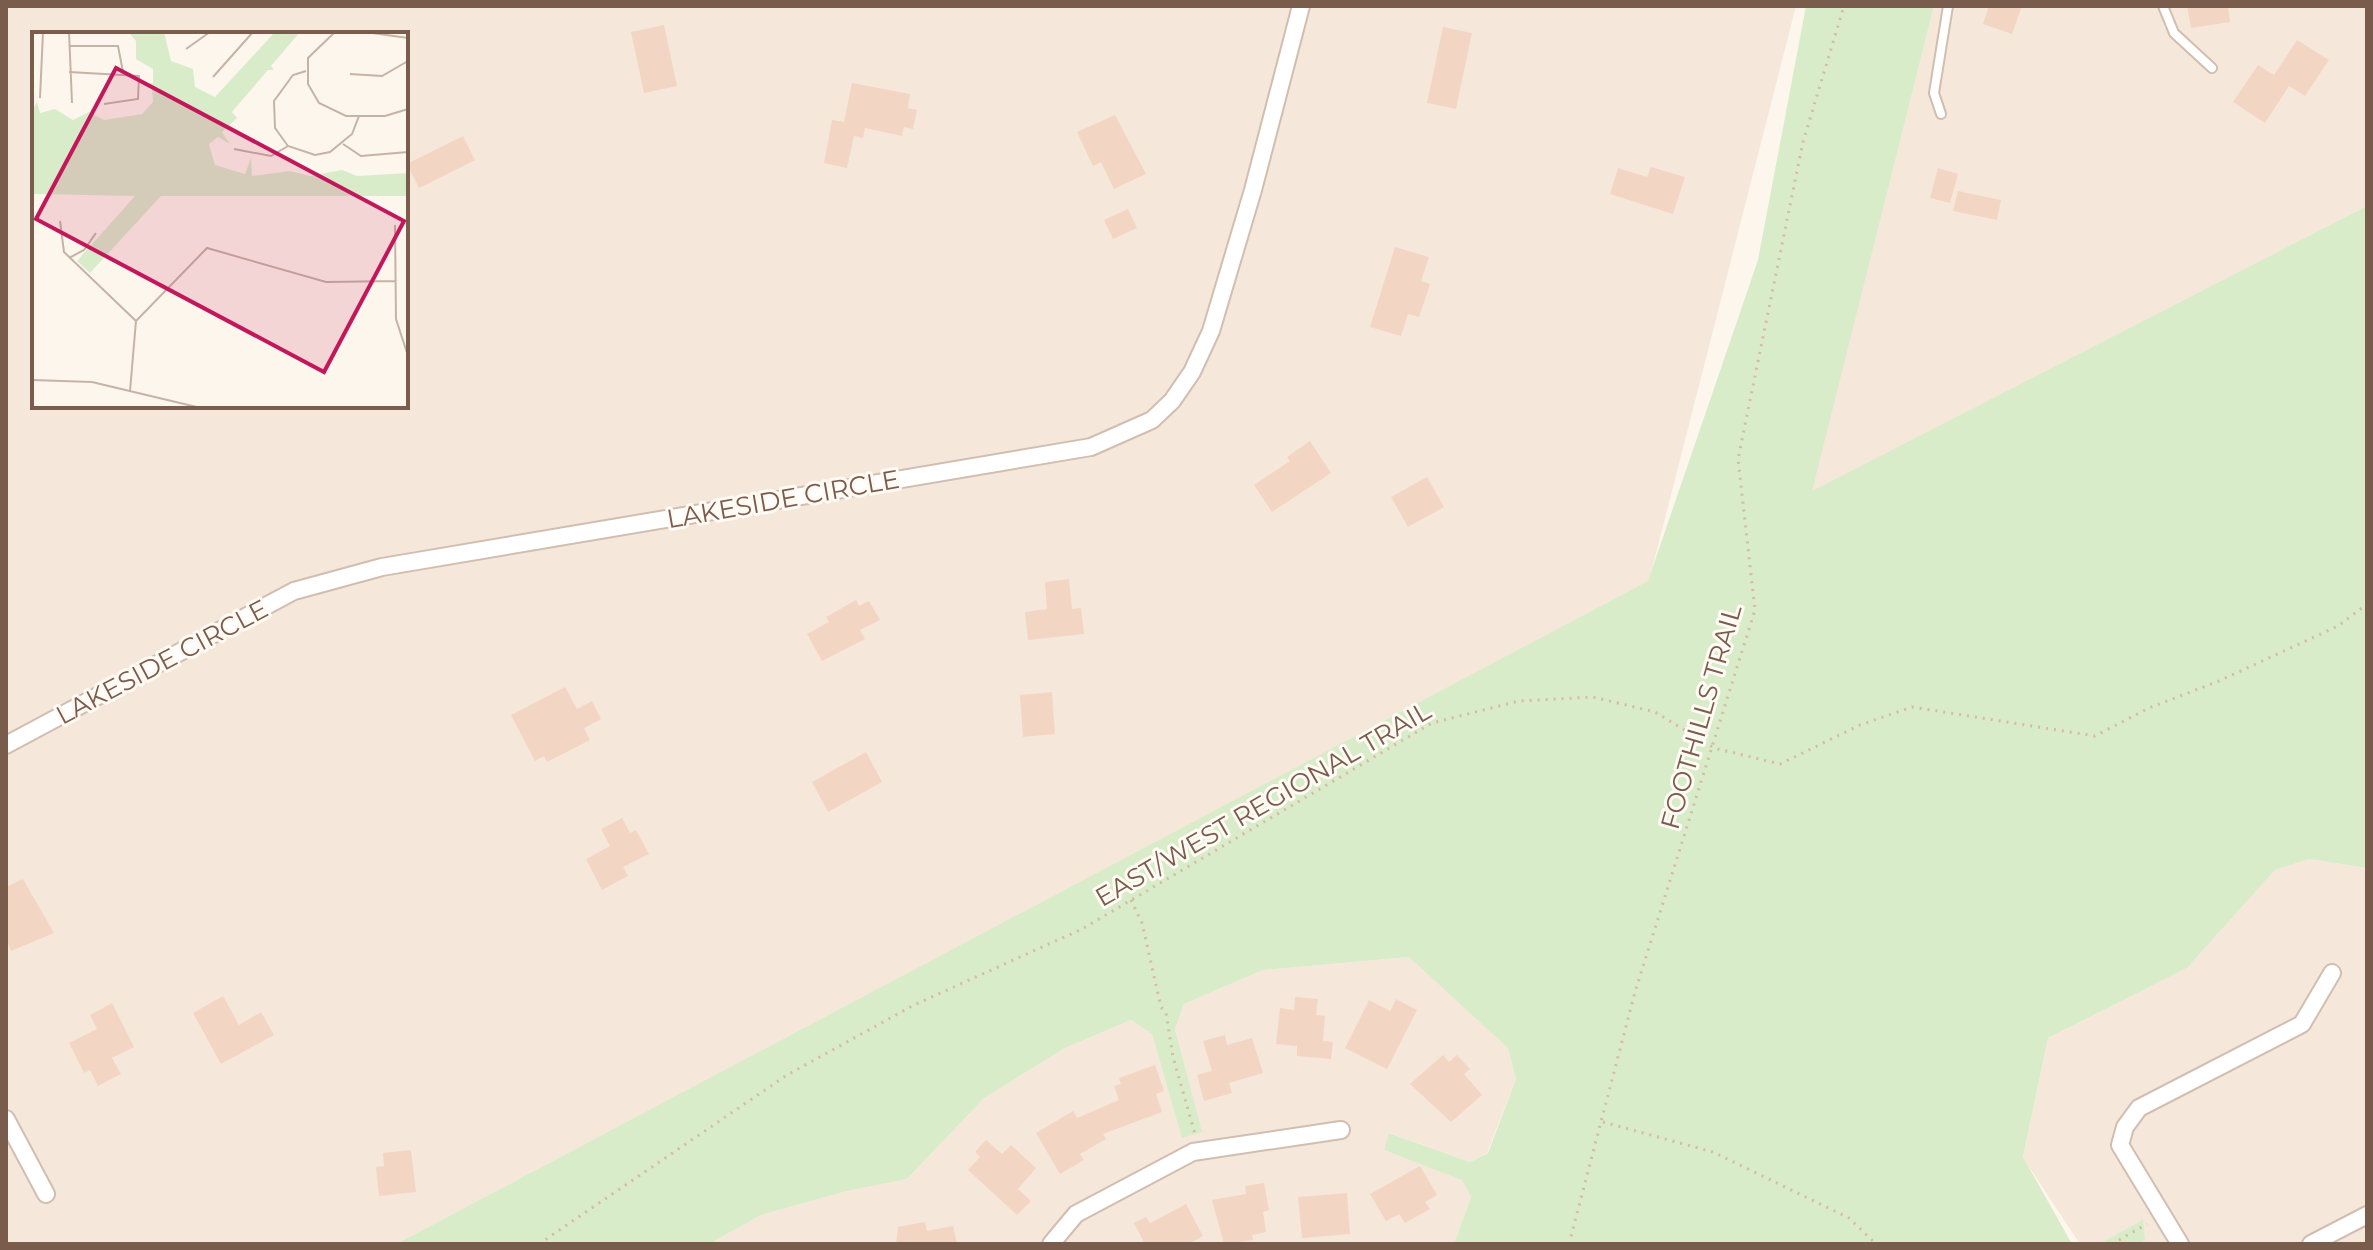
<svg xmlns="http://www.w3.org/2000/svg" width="2373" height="1250" font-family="Montserrat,sans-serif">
  <rect width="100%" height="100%" fill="#fdf6ec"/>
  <!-- residential -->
  <g fill="#f5e8da" fill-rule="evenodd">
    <path d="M6,6H1796L1649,581L396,1244H6ZM34,34H406V406H34Z"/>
    <polygon points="1934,6 2367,6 2367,206 1811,492"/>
    <polygon points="2309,859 2367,868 2367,1244 2080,1244 2023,1158 2048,1038 2187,968 2275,870"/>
    <polygon points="1409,957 1508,1047 1516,1079 1487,1153 1470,1162 1390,1133 1384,1150 1462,1179 1471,1197 1454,1244 709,1244 761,1215 847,1191 907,1179 984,1098 1065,1048 1131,1020 1152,1034 1182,1137 1201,1132 1175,1028 1184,1004 1263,970"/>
  </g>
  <!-- green -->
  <g fill="#d8ecc9">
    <polygon points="1806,6 1934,6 1812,491 2367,206 2367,868 2309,859 2275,870 2187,968 2048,1038 2023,1157 2072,1244 1454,1244 1471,1197 1462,1180 1384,1150 1389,1133 1470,1162 1488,1153 1516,1079 1508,1048 1409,957 1263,970 1184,1004 1175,1029 1202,1132 1182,1138 1152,1034 1131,1020 1065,1048 984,1098 907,1179 847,1191 761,1215 709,1244 396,1244 1648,581 1758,260"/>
    <polygon points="2143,1220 2145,1240 2138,1244 2099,1244"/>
  </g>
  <!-- building -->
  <g fill="#f3d5c3">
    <polygon points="1989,6 2022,6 2012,34 1983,24"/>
    <polygon points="2187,6 2228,6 2230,22 2191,28"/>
    <polygon points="664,25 677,86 644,93 631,32"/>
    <polygon points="1443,27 1472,33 1456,109 1427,103"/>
    <polygon points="2297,40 2329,60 2305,96 2289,86 2265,123 2233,102 2258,65 2274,75"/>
    <polygon points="852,83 910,94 908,108 917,110 913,129 904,127 902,136 865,128 863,138 854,136 847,168 824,163 832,120 844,122"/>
    <polygon points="1115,115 1146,174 1114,189 1101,162 1093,166 1077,132"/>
    <polygon points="463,136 475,160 419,188 407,164"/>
    <polygon points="1651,167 1685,177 1673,214 1610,194 1618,168 1647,177"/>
    <polygon points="1938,168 1958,174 1950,203 1930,198"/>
    <polygon points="1958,191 2001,200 1997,220 1953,211"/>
    <polygon points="1128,209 1137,228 1113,239 1104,220"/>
    <polygon points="1395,247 1429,257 1421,281 1430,284 1419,317 1408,314 1401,336 1370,327"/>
    <polygon points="1310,441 1331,473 1272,512 1254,485 1290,461 1287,457"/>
    <polygon points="1427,477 1444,507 1408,527 1391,497"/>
    <polygon points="1069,579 1072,609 1081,608 1084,634 1028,640 1025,612 1047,609 1045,582"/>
    <polygon points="856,600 859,606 869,601 880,620 860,630 865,639 822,661 807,634 829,622 826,617"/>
    <polygon points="565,687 577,709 592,701 601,719 584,728 590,740 547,762 544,756 535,761 511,715"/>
    <polygon points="1052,692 1055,734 1023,737 1020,695"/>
    <polygon points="866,752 882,782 828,812 812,782"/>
    <polygon points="622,818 630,833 636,830 649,854 623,867 628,876 602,890 586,859 610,846 601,829"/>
    <polygon points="23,879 54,933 11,951 6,939 6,887"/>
    <polygon points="223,996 239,1025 261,1012 274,1035 221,1064 193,1013"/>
    <polygon points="1295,997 1318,999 1316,1015 1325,1016 1323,1041 1333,1042 1331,1059 1297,1056 1297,1046 1276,1044 1280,1008 1294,1010"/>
    <polygon points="1396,999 1417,1010 1387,1069 1345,1048 1369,1000 1390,1011"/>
    <polygon points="112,1003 134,1047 112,1058 121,1074 98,1086 90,1070 84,1073 69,1043 97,1029 90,1015"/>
    <polygon points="1225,1035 1227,1045 1252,1038 1263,1073 1229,1083 1232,1093 1204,1101 1197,1075 1212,1071 1203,1041"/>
    <polygon points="1443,1055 1449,1062 1457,1055 1470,1069 1464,1074 1482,1095 1451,1122 1410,1084"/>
    <polygon points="1155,1065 1164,1091 1156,1094 1162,1112 1103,1134 1106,1139 1080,1154 1084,1160 1060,1174 1036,1133 1073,1111 1077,1118 1119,1100 1114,1086 1121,1084 1119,1078"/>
    <polygon points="986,1140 1002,1154 1011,1145 1036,1168 1018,1189 1031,1201 1017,1215 968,1170 980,1157 975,1152"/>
    <polygon points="411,1150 416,1192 379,1196 376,1167 384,1166 383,1153"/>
    <polygon points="1420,1166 1437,1195 1425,1202 1430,1209 1405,1223 1399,1214 1386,1221 1370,1194"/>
    <polygon points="1264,1183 1269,1210 1263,1212 1266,1232 1252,1235 1253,1240 1224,1244 1212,1200 1246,1194 1245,1186"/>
    <polygon points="1347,1193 1350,1234 1302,1238 1298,1197"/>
    <polygon points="1186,1204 1203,1236 1188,1244 1145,1244 1134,1223 1146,1217 1150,1223"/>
    <polygon points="925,1222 927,1231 953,1226 957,1244 896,1244 898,1227"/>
  </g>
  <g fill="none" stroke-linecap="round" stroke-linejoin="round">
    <!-- lane casing -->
    <g stroke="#d1beb0" stroke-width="12">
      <g id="lane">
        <polyline points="2163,6 2174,33 2212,68"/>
        <polyline points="1941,114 1934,93 1948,6"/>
      </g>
    </g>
    <!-- street casing -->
    <g stroke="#d1beb0" stroke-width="20">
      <g id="street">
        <polyline points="6,745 294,591 382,567 1091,447 1152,420 1172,401 1192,372 1211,331 1253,190 1301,6"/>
        <polyline points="6,1119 46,1194"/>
        <polyline points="1051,1244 1076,1214 1193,1152 1341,1130"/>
        <polyline points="2180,1244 2120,1145 2125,1127 2139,1108 2302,1024 2332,973"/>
        <polyline points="2311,1244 2367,1215"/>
      </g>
    </g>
    <!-- path -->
    <g stroke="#d9b8a5" stroke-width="3" stroke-dasharray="2 6" stroke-linecap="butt">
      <polyline points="1131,900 1142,923 1161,1007 1166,1013 1173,1057 1195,1134"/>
      <polyline points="1603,1122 1713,1152 1849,1218 1876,1244"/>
      <polyline points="539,1244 787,1075 914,1005 1082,929 1432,723 1519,701 1593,697 1655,712 1714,748 1780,764 1860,725 1912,707 2095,736 2149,708 2219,681 2338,626 2367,604"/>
      <polyline points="1569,1244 1635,992 1755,610 1738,459 1803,142 1844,6"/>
      <polyline points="2112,1244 2147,1224"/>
    </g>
    <!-- lane -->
    <use href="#lane" stroke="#fff" stroke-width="8"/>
    <!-- street -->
    <use href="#street" stroke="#fff" stroke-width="16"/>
  </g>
  <g text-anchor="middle" stroke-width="6" stroke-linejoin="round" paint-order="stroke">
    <!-- street labels -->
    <g font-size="26" fill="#7a5c4d" stroke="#fffaf3">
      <text transform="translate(783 499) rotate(-10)" y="9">LAKESIDE CIRCLE</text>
      <text transform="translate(162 662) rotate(-28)" y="9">LAKESIDE CIRCLE</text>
      <text transform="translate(1701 717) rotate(-74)" y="9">FOOTHILLS TRAIL</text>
      <text transform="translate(1263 804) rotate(-30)" y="9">EAST/WEST REGIONAL TRAIL</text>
    </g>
  </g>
  <!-- overview -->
  <g transform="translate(32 32)">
    <rect width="376" height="376" fill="#fdf6ec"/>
    <path d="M96,0H132L139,29L161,37L163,55L183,65L243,0H268L239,34L242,38H236L200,80L205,86L190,100L198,112L186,105L177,112L183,133L213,142L219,126L220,144L258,139L278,144L310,138L325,144L376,141V164H129L58,241L45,229L103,164L0,162V79L5,70L8,81L23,77L41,88L57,80L72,88L110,82L121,70L120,55L110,54L121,51V37L104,27V9Z" fill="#d8ecc9"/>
    <path fill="none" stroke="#c5b3a7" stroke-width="2" d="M37,0L40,71M303,0L276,26V52L287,71L314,84H353L376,77M333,0L376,6M37,14H86L91,40M154,17L178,0M274,39L261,43L242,69L243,96L256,114L283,123L298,120L320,102L327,84M37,40L107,44L106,67L72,72M318,42L350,44L376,29M181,45L221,0M8,66L11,0M311,112L329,124L376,120M202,117L239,124L256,114M28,189L32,220L104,289M363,193L364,287L376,324M37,226L52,218L64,201M0,348L60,350L169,376M98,359L104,289L175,216L294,250L363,249"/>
    <path fill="#c2185b" fill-opacity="0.15" stroke="#c2185b" stroke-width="4" d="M84,36L372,189L292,340L4,187Z"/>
    <rect width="376" height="376" fill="none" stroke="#7a5c4d" stroke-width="4"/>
  </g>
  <!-- border -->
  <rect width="2373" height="1250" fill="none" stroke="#7a5c4d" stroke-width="16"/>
</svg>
